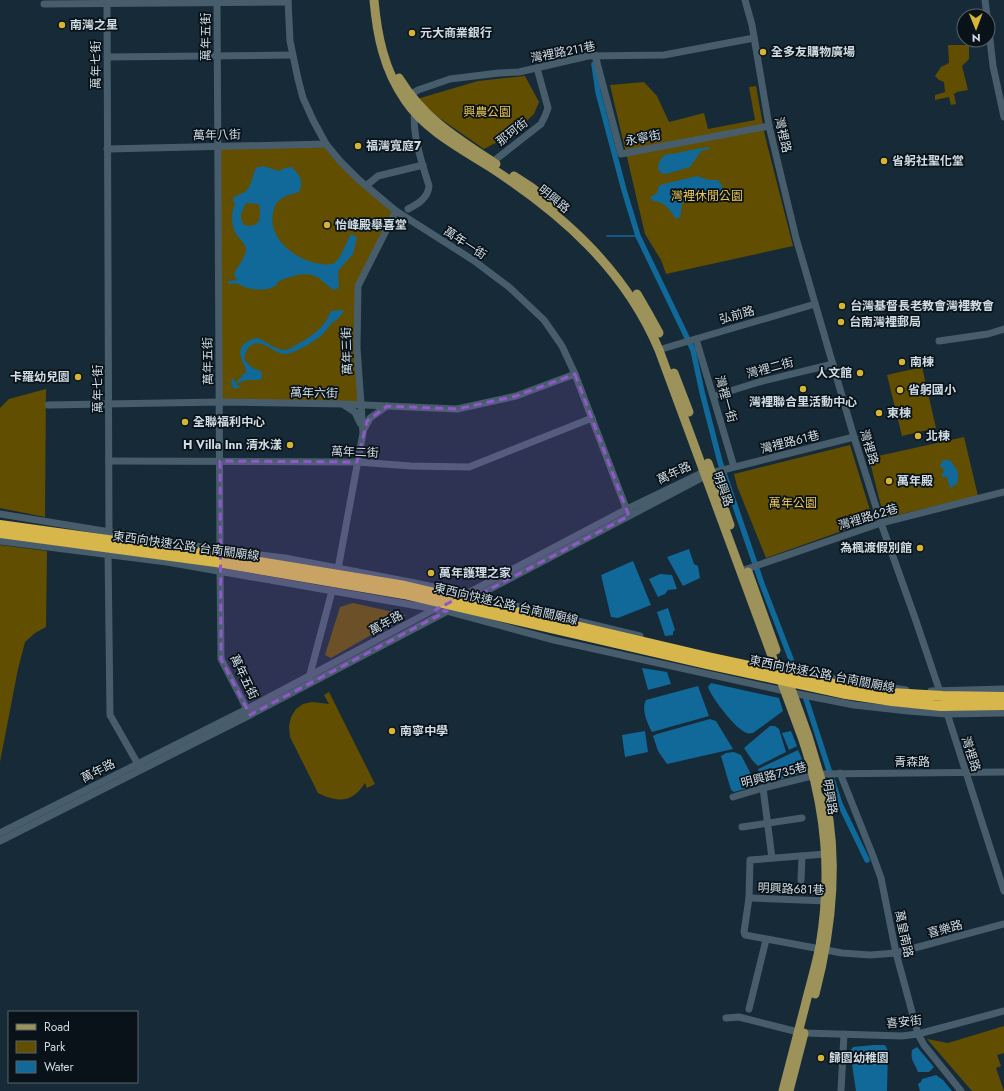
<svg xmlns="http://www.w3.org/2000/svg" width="1004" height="1091" font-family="Jost,'Noto Sans TC',sans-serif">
  <rect width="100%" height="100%" fill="#162a38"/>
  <!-- green -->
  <g fill="#624e00">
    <polygon points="948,45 969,45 969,59 962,66 968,90 957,92 954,94 956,104 951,105 949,97 935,100 935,95 945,92 944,82 939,80 935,76 941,67 949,63"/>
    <polygon points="525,76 539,102 534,114 513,134 484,149 438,117 417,99 478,81"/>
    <polygon points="644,82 657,96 669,122 704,113 708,129 755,120 749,87 756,86 765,136 793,246 666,274 661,260 645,234 610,85"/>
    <polygon points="326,144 396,211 358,286 361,405 220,402 218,146"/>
    <polygon points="922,367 936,428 902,436 887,375"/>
    <polygon points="46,389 45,517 0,508 0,408 9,399"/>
    <polygon points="964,437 978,496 884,518 869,458"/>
    <polygon points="850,445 873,520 766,558 737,486 734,474"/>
    <polygon points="0,545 47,551 46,627 35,633 25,642 18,669 0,762"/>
    <polygon points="353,603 406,615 331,658 325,655 340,607"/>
    <path d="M329,692L375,784L367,788L365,783C352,803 338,803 318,793L290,737L289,726L291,717L296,709L303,704L312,702L329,704L324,695Z"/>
    <polygon points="1004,1026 1004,1053 997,1055 1001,1066 996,1068 1004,1091 972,1091 927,1039 948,1043"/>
  </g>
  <!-- water -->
  <g fill="#106998" fill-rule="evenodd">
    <path d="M709,147V149L701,151L690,167L670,173L662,174L658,169L659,162L664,155C679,153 694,149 709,147Z"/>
    <path d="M263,166L279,171L285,168L292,167C300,177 304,179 299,192C293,194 285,195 280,200C275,203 274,208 273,213C268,240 296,260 320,264C323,264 328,265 332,264C340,262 347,241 351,234L357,237L353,254L338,271L339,290L337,288L333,290C319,279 317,272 297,275C291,277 285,278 279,281C274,292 257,290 247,288C244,287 241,285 238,284C235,283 231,284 228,284V281L237,280C237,278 235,277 234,275C233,273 246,257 246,250C246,242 238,239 235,232C231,224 231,212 235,205L233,200L234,197C254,190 249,183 256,168ZM246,203L259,204L260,213L259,221L255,225L245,226L241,220V214Z"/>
    <path d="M697,176L709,180H718L722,186V197L717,198L702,193L687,196L682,204L680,217L676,219C669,209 665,202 653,201L650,197L657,193L659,186L663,184Z"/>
    <path d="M344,310C341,317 337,319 331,324C328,327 326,331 323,334C318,339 294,354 286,354C274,355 261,335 249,347C246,351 244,355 245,361L253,368L261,371L262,376L260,380H248L237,383L236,385L240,386L241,387L234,389L231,384L232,379H234L235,383L246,372C246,366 242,363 241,357C237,346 249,339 258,338C265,341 276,350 284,350C290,350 295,345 301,342C314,335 326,325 331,311Z"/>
    <path d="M941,460H949C957,468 960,472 957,484L950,488L947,477H942V473H944L943,468H941L940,464L943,463Z"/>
    <polygon points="689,549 694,564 698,566 700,578 683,586 667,557"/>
    <polygon points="633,561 651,605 618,618 611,617 601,575"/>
    <polygon points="660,574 672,575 677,589 668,590 665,594 658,597 649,579"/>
    <polygon points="668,608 675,630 673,632 673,635 665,636 657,612"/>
    <polygon points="642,668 667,672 671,684 648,690"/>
    <path d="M711,683L779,698L783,711L753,733C751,733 748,734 747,733C737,731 711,697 708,687Z"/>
    <path d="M698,686L709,716L652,732C647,723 641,709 646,700Z"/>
    <polygon points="710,719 716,721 733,749 667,764 658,751 653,736 657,734"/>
    <polygon points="770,726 775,726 779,729 786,752 758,766 752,760 744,748"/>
    <polygon points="645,731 648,752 625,757 622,735"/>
    <polygon points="791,731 797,746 789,750 782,733"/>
    <polygon points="798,750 805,766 805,772 765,784 758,769"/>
    <polygon points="734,752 741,755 753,778 755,786 734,792 731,790 721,756 726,753"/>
    <polygon points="874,1045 885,1045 888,1051 887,1091 856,1091 850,1051 853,1047"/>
    <path d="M917,1047L934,1067L929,1072H918C915,1063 910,1061 912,1050Z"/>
    <polygon points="936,1075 943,1080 952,1091 920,1091 918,1084 921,1082 922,1079"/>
  </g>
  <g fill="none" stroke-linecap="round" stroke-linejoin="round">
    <!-- stream -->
    <polyline stroke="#106998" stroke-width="1.5" points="607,236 638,236"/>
    <!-- canal -->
    <g stroke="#106998" stroke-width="5.5">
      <polyline points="594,64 598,92 624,190 638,236 693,350 702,392 720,462 762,584 794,667"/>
      <polyline points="806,699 840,804 867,860"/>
    </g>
    <!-- minor -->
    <g stroke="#475d6c" stroke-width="7">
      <polyline points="107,0 109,536"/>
      <polyline points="217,0 220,554"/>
      <polyline points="288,0 290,41 298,79 303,98 313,120 326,144 340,161 359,180 396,211 473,260 509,287 544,320 562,346 575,374 628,513"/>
      <polyline points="745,0 752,25 769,126 796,238 854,437 881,523 915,618 941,695"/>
      <polyline points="985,0 987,16"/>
      <polyline points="44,4 288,2"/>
      <polyline points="988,22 993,66 1004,117"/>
      <polyline points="595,55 621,154 769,126"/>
      <polyline points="107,57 292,55"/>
      <polyline points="407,97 418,90 450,79 499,73 519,72 588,56 664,55 754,38"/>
      <polyline points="107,149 326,144"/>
      <polyline points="490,164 541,124 545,116 548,108 537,68"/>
      <polyline points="367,185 378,176 423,165"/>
      <path d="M408,209C418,204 428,198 429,186C423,166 411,132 415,111"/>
      <polyline points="696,339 734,467"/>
      <polyline points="939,341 988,334 1004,329"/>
      <polyline points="665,348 815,304"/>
      <polyline points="714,396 759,382 833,364"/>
      <polyline points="48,405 220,402 342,404 457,409 516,396 575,374"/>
      <polyline points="344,405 355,412 360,423"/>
      <polyline points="364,429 370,418 387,406"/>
      <polyline points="109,461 357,462 411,466 469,467 592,418"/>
      <polyline points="0,514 220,550 285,558 415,583 466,594 640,636"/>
      <polyline points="0,541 167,562 447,611 554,640 798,694 854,705 908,711 947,714 1004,713"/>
      <polyline points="108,550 110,715 139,766"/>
      <polyline points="220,568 221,659 249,713"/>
      <polyline points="338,569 363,433 357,347 358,286 396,211"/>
      <polyline points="741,571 881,523 1004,492"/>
      <polyline points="464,595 627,509 704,472 707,472"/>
      <polyline points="475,597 711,473 854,437"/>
      <polyline points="773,666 840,680 906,690"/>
      <polyline points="309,678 332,591"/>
      <polyline points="931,691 1004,689"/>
      <polyline points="946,710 1004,891"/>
      <polyline points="840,773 873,856 881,878 896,953 918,1034 924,1045 961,1091"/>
      <polyline points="763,788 772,858"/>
      <polyline points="733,797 763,788 820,774 1004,772"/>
      <polyline points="742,827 802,818"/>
      <polyline points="0,833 247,709 435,609"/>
      <polyline points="0,841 250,715 448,611"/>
      <polyline points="826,854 750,860 749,898 744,932 745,935 842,953 870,955 896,953 1004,924"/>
      <polyline points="801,880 802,856"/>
      <polyline points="749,898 828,901"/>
      <polyline points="749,1009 766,940"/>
      <polyline points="726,1018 739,1017 798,1032"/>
      <polyline points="804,1033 902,1036 918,1034 1004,1011"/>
      <polyline points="841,1091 844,1034"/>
    </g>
    <!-- major -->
    <g stroke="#9d9259" stroke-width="9">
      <path d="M374,0C377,35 384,70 405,100C425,130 460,148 490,167C562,214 625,269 659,350L803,740C826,809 832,874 820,946C816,966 810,986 805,1006C798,1034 790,1063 783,1091"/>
      <path d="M399,78C425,120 457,138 496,164"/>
      <polyline points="514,176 531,187 555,206"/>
      <polyline points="637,294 648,313 659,333"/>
      <polyline points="674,373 689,412"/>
      <polyline points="708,463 730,525"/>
      <polyline points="748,572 776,650"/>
      <polyline points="786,675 808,736 822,783"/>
      <path d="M815,994C832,929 839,863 825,797"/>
      <polyline points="789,1091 804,1033"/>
    </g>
    <!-- highway -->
    <g stroke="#d7b64c" stroke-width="10">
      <polyline points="0,525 223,556 405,586 708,657 847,687 891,693 943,696 1004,697"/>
      <polyline points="0,533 223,563 404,594 706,664 846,694 892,701 941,706 1004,705"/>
    </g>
  </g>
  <!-- marked area -->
  <path fill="#9058c8" fill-opacity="0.2" stroke="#9058c8" stroke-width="3" stroke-dasharray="8 5" stroke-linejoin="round" d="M575,374L629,516L477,596L466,594L435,610L447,611L250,715L221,659L220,461L357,462L367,421L387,406L457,409L516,396Z"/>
  <!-- markers -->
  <g fill="#d8b434" stroke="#091218" stroke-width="1.5">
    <circle cx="62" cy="25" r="4"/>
    <circle cx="412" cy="33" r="4"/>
    <circle cx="763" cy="52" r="4"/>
    <circle cx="358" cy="146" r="4"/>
    <circle cx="884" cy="161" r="4"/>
    <circle cx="327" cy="225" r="4"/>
    <circle cx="842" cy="306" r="4"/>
    <circle cx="841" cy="322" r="4"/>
    <circle cx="902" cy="362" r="4"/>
    <circle cx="860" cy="373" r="4"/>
    <circle cx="78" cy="377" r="4"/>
    <circle cx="803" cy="389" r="4"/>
    <circle cx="900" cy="390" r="4"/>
    <circle cx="879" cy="413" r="4"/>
    <circle cx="185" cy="422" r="4"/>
    <circle cx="918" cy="436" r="4"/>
    <circle cx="290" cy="445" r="4"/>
    <circle cx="889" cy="481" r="4"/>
    <circle cx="920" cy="548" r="4"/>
    <circle cx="431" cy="573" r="4"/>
    <circle cx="392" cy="731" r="4"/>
    <circle cx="821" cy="1058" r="4"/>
  </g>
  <g text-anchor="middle" stroke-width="3.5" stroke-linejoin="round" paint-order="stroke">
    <!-- poi labels -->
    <g font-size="12" font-weight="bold" fill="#d0dce5" stroke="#091218" text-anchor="start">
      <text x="70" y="29">南灣之星</text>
      <text x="420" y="37">元大商業銀行</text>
      <text x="771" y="56">全多友購物廣場</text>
      <text x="366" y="150">福灣寬庭7</text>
      <text x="892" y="165">省躬社聖化堂</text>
      <text x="335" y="229">怡峰殿舉喜堂</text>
      <text x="850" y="310">台灣基督長老教會灣裡教會</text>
      <text x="849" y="326">台南灣裡郵局</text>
      <text x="910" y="366">南棟</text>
      <text x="852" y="377" text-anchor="end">人文館</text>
      <text x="70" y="381" text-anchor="end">卡羅幼兒園</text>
      <text x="908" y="394">省躬國小</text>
      <text x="803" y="406" text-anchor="middle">灣裡聯合里活動中心</text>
      <text x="887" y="417">東棟</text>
      <text x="193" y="426">全聯福利中心</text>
      <text x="926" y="440">北棟</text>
      <text x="282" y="449" text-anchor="end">H Villa Inn 清水漾</text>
      <text x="897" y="485">萬年殿</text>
      <text x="912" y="552" text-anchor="end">為楓渡假別館</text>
      <text x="439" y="577">萬年護理之家</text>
      <text x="400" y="735">南寧中學</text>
      <text x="829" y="1062">歸園幼稚園</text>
    </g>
    <!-- street labels -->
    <g font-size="12" fill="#d0dce5" stroke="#091218">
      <text transform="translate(206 37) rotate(-90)" y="4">萬年五街</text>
      <text transform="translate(563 52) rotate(-11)" y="4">灣裡路211巷</text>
      <text transform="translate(96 65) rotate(-90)" y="4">萬年七街</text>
      <text transform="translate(512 132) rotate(-38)" y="4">那珂街</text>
      <text transform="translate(217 135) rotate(-1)" y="4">萬年八街</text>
      <text transform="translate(783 135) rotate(77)" y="4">灣裡路</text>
      <text transform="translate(643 138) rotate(-11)" y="4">永寧街</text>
      <text transform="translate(554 199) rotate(39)" y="4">明興路</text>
      <text transform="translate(465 243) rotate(33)" y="4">萬年一街</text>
      <text transform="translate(737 315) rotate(-16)" y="4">弘前路</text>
      <text transform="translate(347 351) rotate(-92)" y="4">萬年三街</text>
      <text transform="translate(208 361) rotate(-91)" y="4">萬年五街</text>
      <text transform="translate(770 368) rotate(-15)" y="4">灣裡二街</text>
      <text transform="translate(98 389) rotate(-90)" y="4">萬年七街</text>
      <text transform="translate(314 393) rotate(1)" y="4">萬年六街</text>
      <text transform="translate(726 399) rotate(74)" y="4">灣裡一街</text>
      <text transform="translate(790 442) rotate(-14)" y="4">灣裡路61巷</text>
      <text transform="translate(869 447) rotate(73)" y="4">灣裡路</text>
      <text transform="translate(355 452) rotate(2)" y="4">萬年二街</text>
      <text transform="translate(674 473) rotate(-25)" y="4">萬年路</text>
      <text transform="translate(723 489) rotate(70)" y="4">明興路</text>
      <text transform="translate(868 517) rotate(-17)" y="4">灣裡路62巷</text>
      <text transform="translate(186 546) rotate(8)" y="4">東西向快速公路 台南關廟線</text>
      <text transform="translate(506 604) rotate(13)" y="4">東西向快速公路 台南關廟線</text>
      <text transform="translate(386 623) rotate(-29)" y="4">萬年路</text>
      <text transform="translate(822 674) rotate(11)" y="4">東西向快速公路 台南關廟線</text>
      <text transform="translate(244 677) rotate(64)" y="4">萬年五街</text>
      <text transform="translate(971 754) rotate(72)" y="4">灣裡路</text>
      <text x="912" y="766">青森路</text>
      <text transform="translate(98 771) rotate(-27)" y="4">萬年路</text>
      <text transform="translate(774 775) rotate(-15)" y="4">明興路735巷</text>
      <text transform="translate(830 797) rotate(80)" y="4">明興路</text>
      <text transform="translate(791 889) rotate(2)" y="4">明興路681巷</text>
      <text transform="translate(945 929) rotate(-15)" y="4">喜樂路</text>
      <text transform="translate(904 934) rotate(78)" y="4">萬皇南路</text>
      <text transform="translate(904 1022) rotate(-6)" y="4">喜安街</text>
    </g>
    <!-- park labels -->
    <g font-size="12" fill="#e9c654" stroke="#091218">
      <text x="487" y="116">興農公園</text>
      <text x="707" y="200">灣裡休閒公園</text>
      <text x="793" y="507">萬年公園</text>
    </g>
  </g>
  <!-- legend -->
  <rect x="8" y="1011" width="130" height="72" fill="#091218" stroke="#59636a"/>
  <rect x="16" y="1024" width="20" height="6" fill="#9d9259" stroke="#59636a"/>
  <text x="44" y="1031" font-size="12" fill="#d0dce5">Road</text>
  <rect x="16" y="1041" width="20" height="12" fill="#624e00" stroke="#59636a"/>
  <text x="44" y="1051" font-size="12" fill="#d0dce5">Park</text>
  <rect x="16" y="1061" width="20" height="12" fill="#106998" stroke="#59636a"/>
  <text x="44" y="1071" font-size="12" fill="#d0dce5">Water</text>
  <!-- north arrow -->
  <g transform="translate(976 28) rotate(179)"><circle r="19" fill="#091218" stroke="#59636a"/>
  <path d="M0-3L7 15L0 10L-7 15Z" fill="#d8b434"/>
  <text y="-6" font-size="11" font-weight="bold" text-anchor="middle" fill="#d0dce5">N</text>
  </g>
</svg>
